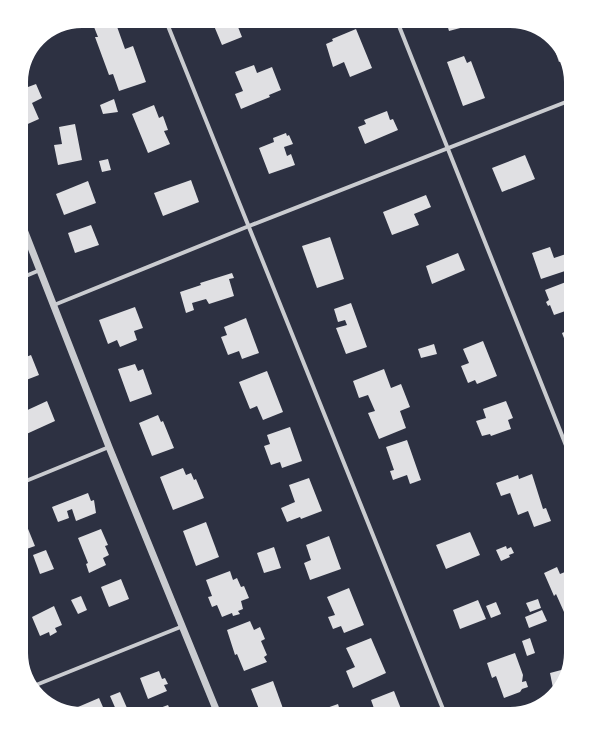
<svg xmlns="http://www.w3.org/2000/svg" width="592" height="735" font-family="'PT Sans',sans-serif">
  <rect width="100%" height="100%" fill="#2d3142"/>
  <!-- building -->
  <g fill="#e0e0e3">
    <polygon points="110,21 115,21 125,49 133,46 146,82 119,91 113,74 109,75 95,37 98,37 94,27"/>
    <polygon points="212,21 244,21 245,23 238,27 242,37 222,45"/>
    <polygon points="446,21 463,21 464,27 449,31"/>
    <polygon points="356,29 372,68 350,77 344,62 333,67 326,44 333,41 332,39"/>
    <polygon points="551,39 561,48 565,60 559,62"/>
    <polygon points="464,56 467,63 471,61 485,98 463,106 447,62"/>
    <polygon points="254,65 257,73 272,67 281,90 269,95 270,97 241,109 235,94 243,91 235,72"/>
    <polygon points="27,84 28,87 36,84 42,98 32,103 39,119 21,127 21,87"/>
    <polygon points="114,99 118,112 103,114 100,105"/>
    <polygon points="154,105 159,118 163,116 168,130 164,131 170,144 148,153 132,114"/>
    <polygon points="387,111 390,120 393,119 398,130 365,144 358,127 366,124 364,120"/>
    <polygon points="75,124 82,160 58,165 54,145 62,144 59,127"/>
    <polygon points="286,133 287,136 289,135 293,144 284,147 287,156 291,154 295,165 269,174 259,148 274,142 273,138"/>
    <polygon points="525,155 535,179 502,192 492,168"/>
    <polygon points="108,159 111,170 102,172 99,161"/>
    <polygon points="191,180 199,202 163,216 154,193"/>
    <polygon points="88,181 96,203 64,215 56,194"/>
    <polygon points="426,195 431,207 414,214 419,225 392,235 383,212"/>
    <polygon points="91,225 99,245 75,253 68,233"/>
    <polygon points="330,237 344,279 317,288 302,246"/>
    <polygon points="550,247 554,258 566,254 565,251 571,249 571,269 541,279 532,253"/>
    <polygon points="458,253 465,270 432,284 426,266"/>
    <polygon points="232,273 234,278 229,279 234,296 209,304 206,299 192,303 194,310 186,313 180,292 201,285 200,283"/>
    <polygon points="566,282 569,290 571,289 571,309 554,315 550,305 548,306 546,302 549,300 545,290"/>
    <polygon points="351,303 367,347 346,354 336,328 347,325 345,320 338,322 334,309"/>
    <polygon points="135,307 143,328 134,331 137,340 120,347 117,340 108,344 99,320"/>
    <polygon points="246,318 259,353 242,359 239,351 228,355 221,337 227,335 224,327"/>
    <polygon points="571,329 571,345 567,346 562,333"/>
    <polygon points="483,341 497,376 477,384 475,380 468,383 461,366 469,363 463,349"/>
    <polygon points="434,344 437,354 421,358 418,349"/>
    <polygon points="31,355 39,375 21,382 21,359"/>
    <polygon points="135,364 138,371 143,369 152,394 130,402 118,369"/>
    <polygon points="384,369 391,388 401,384 410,407 400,411 406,428 379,439 368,413 375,411 368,395 359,398 353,381"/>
    <polygon points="267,371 283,412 263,420 257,406 250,409 239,382"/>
    <polygon points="47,401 55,421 22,436 21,413"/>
    <polygon points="506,401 513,418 508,420 511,429 491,436 490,434 482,436 476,421 486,418 483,409"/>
    <polygon points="158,415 161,422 163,421 174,448 152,456 139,423"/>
    <polygon points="290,427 302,461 282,468 280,462 271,465 264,446 270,444 267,435"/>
    <polygon points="407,440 421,480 410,484 407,475 393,480 390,471 394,470 386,447"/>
    <polygon points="183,468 186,475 191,473 194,480 196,479 204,498 173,510 160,477"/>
    <polygon points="532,474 543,509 546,508 551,521 534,527 528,511 518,515 510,493 501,496 496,483 518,475 519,479"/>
    <polygon points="309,478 322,511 301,519 300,517 287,522 281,508 295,502 289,485"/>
    <polygon points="88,493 91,501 94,500 96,513 76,521 72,509 67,511 69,518 58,522 52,507"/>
    <polygon points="24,519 35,546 21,551 21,520"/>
    <polygon points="206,522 219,557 196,566 183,531"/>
    <polygon points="101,529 108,545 105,546 109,555 103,558 106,565 89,573 86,564 88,563 78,538"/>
    <polygon points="470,532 480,555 446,569 436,545"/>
    <polygon points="329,536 341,569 310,580 304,563 311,560 306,545"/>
    <polygon points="506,546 507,549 511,547 514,553 509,555 510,557 501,561 496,550"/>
    <polygon points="274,547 281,568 264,573 257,553"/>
    <polygon points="46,550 54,569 40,574 33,555"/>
    <polygon points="557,567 560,574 565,572 571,585 571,609 564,612 556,594 554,596 544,573"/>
    <polygon points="230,571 233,580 237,578 241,587 244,586 249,598 241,601 243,609 238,611 240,614 233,616 232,613 222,617 217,605 212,607 208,597 212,596 206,580"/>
    <polygon points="121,579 129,599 109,607 101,587"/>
    <polygon points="349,588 364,625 344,633 341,626 333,629 328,617 335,615 327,597"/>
    <polygon points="81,596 87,610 78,614 71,600"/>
    <polygon points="538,599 541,608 530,612 526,603"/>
    <polygon points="478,600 486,619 460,629 453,610"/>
    <polygon points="496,602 501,614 491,618 486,606"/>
    <polygon points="54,606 62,625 55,628 57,632 50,636 49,632 40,636 32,617"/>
    <polygon points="542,610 547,621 529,628 525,617"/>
    <polygon points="250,621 254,630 260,627 265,639 261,641 267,655 264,657 267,662 244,671 237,654 235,655 227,630"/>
    <polygon points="371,638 386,673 353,688 346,671 355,667 346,648"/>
    <polygon points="530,638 535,653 527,656 522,641"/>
    <polygon points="515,653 523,675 522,682 526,681 528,687 522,689 520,692 504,698 496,676 492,678 487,663"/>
    <polygon points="565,669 563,683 554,693 550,673"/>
    <polygon points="159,671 162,679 165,678 168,684 164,685 167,691 148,699 140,678"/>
    <polygon points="273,681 285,714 261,714 251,689"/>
    <polygon points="394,691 403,714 376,714 371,700"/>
    <polygon points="120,692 127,708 117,712 110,696"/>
    <polygon points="99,698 106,714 81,714 72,712 71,710"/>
    <polygon points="338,704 341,714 323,714 321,710"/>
    <polygon points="168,705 172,714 144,714"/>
  </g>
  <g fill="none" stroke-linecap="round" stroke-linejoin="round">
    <!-- minor -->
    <g stroke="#caccd0" stroke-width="4">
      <polyline points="166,21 445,714"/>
      <polyline points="397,21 571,458"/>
      <polyline points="21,278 40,270"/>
      <polyline points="54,305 249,226 571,100"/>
      <polyline points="21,483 109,447"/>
      <polyline points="31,687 183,626"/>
    </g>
    <!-- tertiary -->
    <polyline stroke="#caccd0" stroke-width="7" points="21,222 109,447 218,714"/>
  </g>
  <!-- crop -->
  <path d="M0 0H592V735H0ZM82 28H510A54 54 0 0 1 564 82V653A54 54 0 0 1 510 707H82A54 54 0 0 1 28 653V82A54 54 0 0 1 82 28Z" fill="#fff" fill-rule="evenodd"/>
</svg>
